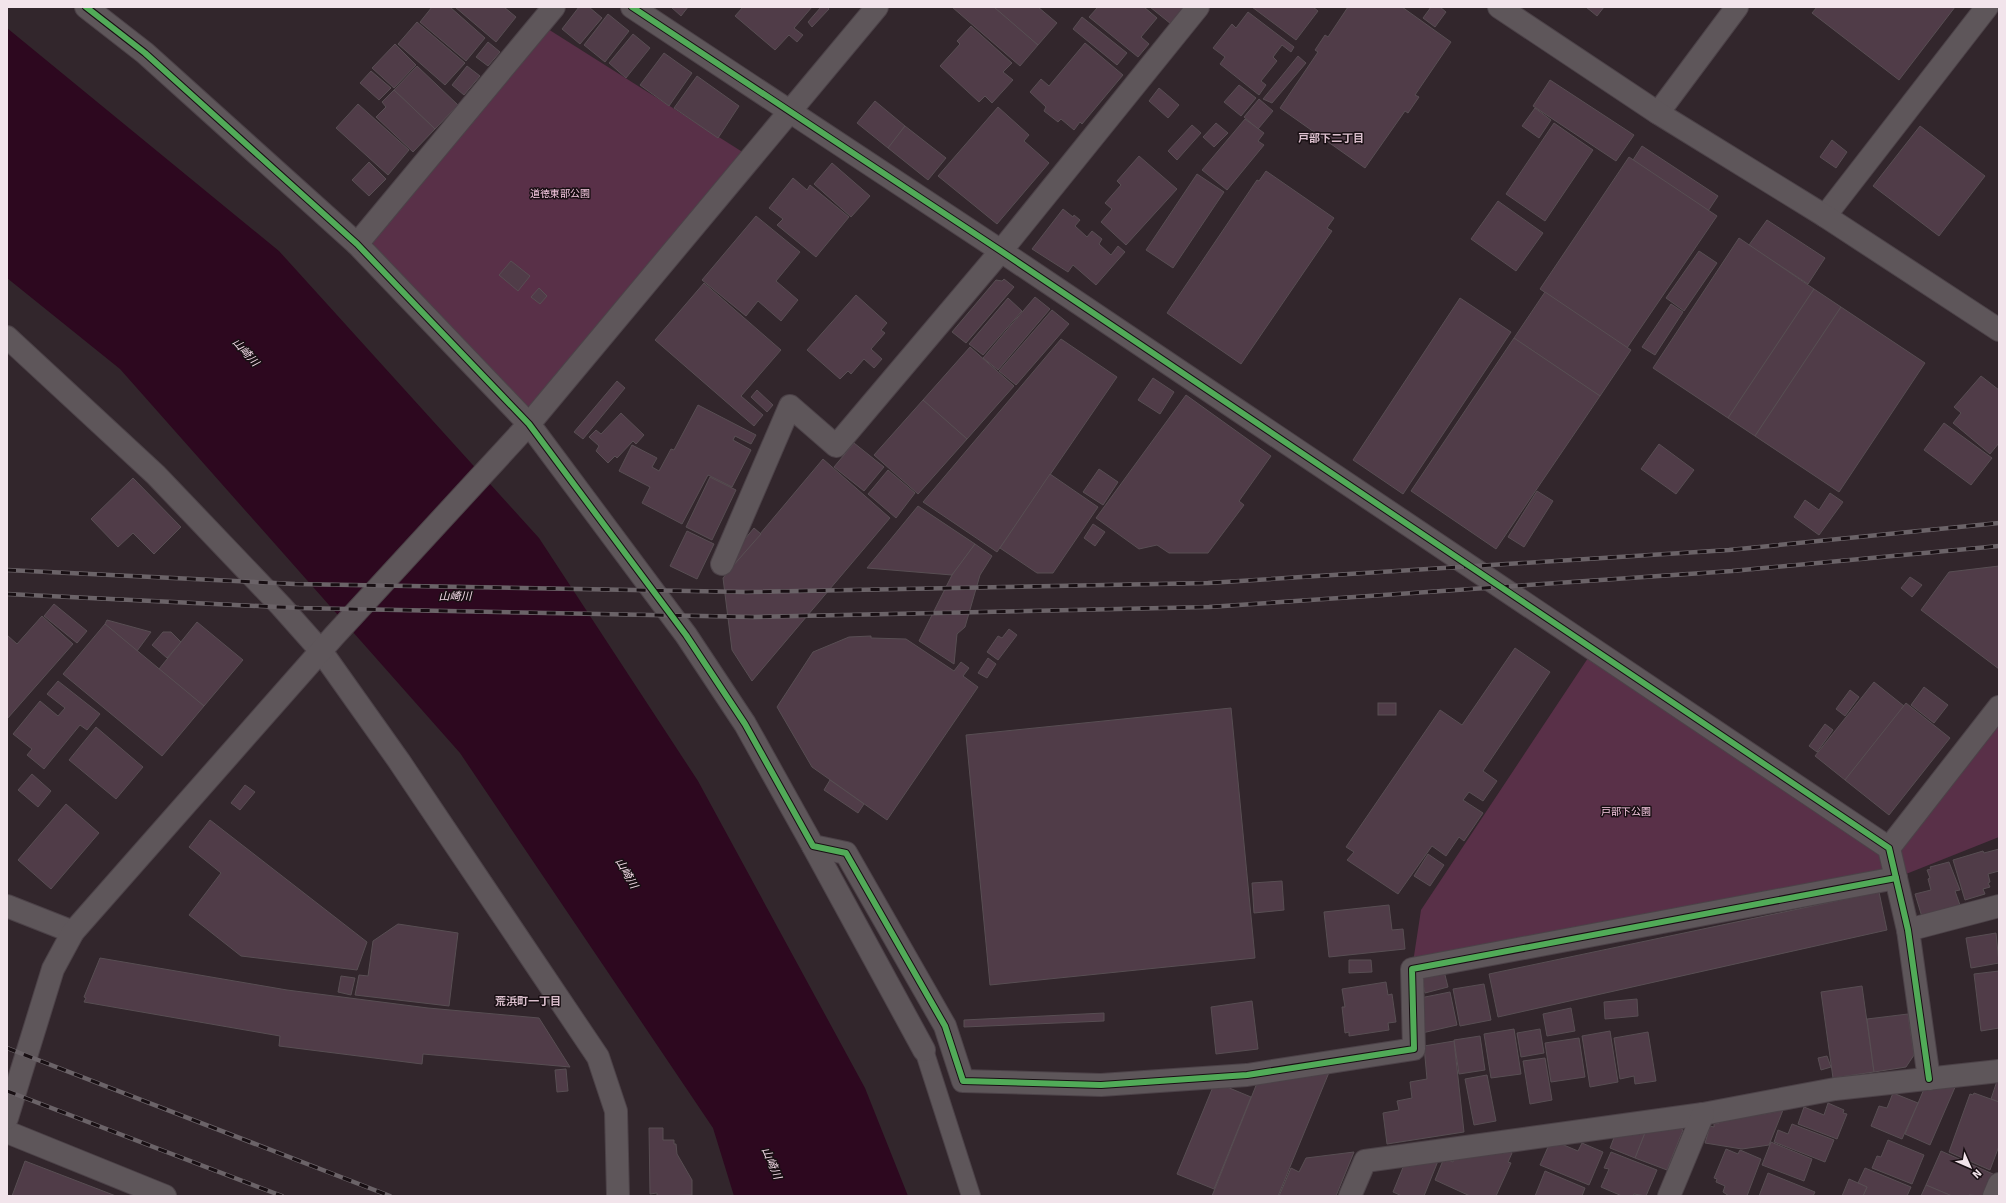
<svg xmlns="http://www.w3.org/2000/svg" width="2006" height="1203" font-family="Signika,'Noto Sans JP',sans-serif">
  <rect width="100%" height="100%" fill="#32262c"/>
  <!-- green -->
  <g fill="#593048">
    <polygon points="540,24 752,158 529,424 357,244"/>
    <polygon points="1594,649 1889,848 1999,707 1999,837 1896,878 1412,969 1421,910"/>
  </g>
  <!-- water -->
  <polygon fill="#2d081f" points="7,28 279,251 539,538 698,781 865,1088 908,1196 734,1196 713,1128 460,753 120,369 7,278"/>
  <!-- building -->
  <g fill="#503c48" stroke="#584e53">
    <polygon points="432,7 450,7 485,38 466,61 420,22"/>
    <polygon points="455,7 504,7 516,17 496,42"/>
    <polygon points="579,7 589,7 602,18 580,44 562,29"/>
    <polygon points="671,7 688,7 681,16"/>
    <polygon points="743,7 812,7 794,28 803,35 797,42 789,35 775,50 735,16"/>
    <polygon points="821,7 827,7 829,9 812,27 808,22"/>
    <polygon points="952,7 994,7 1038,45 1020,66"/>
    <polygon points="994,7 1038,7 1057,23 1038,45"/>
    <polygon points="1098,7 1144,7 1157,18 1141,37 1149,44 1138,57 1089,17"/>
    <polygon points="1150,7 1181,7 1183,8 1171,24"/>
    <polygon points="1252,7 1313,7 1318,11 1296,40"/>
    <polygon points="1348,7 1402,7 1451,42 1415,95 1419,97 1408,113 1405,111 1365,168 1280,108 1318,52 1315,50 1325,35 1328,37"/>
    <polygon points="1431,7 1440,7 1446,12 1435,27 1423,18"/>
    <polygon points="1586,7 1604,7 1597,16"/>
    <polygon points="1817,7 1955,7 1899,80 1812,13"/>
    <polygon points="1248,12 1294,47 1291,52 1282,45 1273,57 1277,61 1261,81 1266,85 1259,95 1220,64 1225,57 1213,48 1232,24 1236,28"/>
    <polygon points="608,14 629,31 605,62 584,45"/>
    <polygon points="1082,17 1127,53 1117,65 1073,29"/>
    <polygon points="417,22 465,63 445,85 398,44"/>
    <polygon points="971,26 1012,63 1003,72 1013,80 992,103 985,96 979,102 940,66 960,44 957,41"/>
    <polygon points="633,34 650,48 626,78 609,63"/>
    <polygon points="488,42 500,52 488,66 476,57"/>
    <polygon points="1085,43 1123,75 1082,124 1080,122 1074,130 1061,119 1058,122 1044,111 1046,107 1030,92 1041,79 1049,86"/>
    <polygon points="395,44 416,65 394,88 372,68"/>
    <polygon points="664,53 692,73 669,106 640,85"/>
    <polygon points="1298,56 1306,63 1272,103 1263,99"/>
    <polygon points="417,66 458,105 435,129 394,90"/>
    <polygon points="467,66 480,76 464,95 452,85"/>
    <polygon points="371,71 391,88 379,100 360,83"/>
    <polygon points="697,76 739,106 718,138 674,108"/>
    <polygon points="1550,80 1634,135 1616,161 1533,106"/>
    <polygon points="1239,85 1256,98 1241,116 1224,102"/>
    <polygon points="1159,88 1179,105 1168,118 1149,101"/>
    <polygon points="394,90 435,129 413,152 376,117 386,107 382,102"/>
    <polygon points="1259,99 1273,111 1258,129 1244,117"/>
    <polygon points="875,101 905,126 888,148 857,123"/>
    <polygon points="358,104 409,150 388,175 336,128"/>
    <polygon points="998,107 1029,135 1024,141 1049,163 997,224 938,176"/>
    <polygon points="1535,108 1551,120 1539,138 1522,126"/>
    <polygon points="1245,119 1264,133 1258,141 1264,145 1227,190 1202,170"/>
    <polygon points="1216,123 1228,133 1214,147 1203,137"/>
    <polygon points="1554,123 1593,150 1545,221 1506,194"/>
    <polygon points="1192,125 1201,133 1177,160 1168,151"/>
    <polygon points="905,126 946,158 928,180 888,148"/>
    <polygon points="1920,126 1985,176 1939,236 1873,186"/>
    <polygon points="1832,140 1847,152 1836,168 1820,157"/>
    <polygon points="1642,146 1718,196 1708,211 1633,160"/>
    <polygon points="1139,156 1177,189 1126,245 1101,222 1112,209 1105,203 1121,185 1117,181"/>
    <polygon points="1629,157 1717,216 1627,348 1540,289"/>
    <polygon points="369,162 386,179 369,196 352,180"/>
    <polygon points="832,163 870,196 851,217 814,184"/>
    <polygon points="1266,171 1334,218 1327,228 1332,231 1241,364 1167,313 1257,180 1259,181"/>
    <polygon points="1197,174 1224,192 1173,268 1146,250"/>
    <polygon points="793,178 807,190 810,185 849,217 816,257 777,225 783,219 769,208"/>
    <polygon points="1498,201 1543,233 1516,271 1471,239"/>
    <polygon points="1063,209 1073,217 1074,215 1080,220 1075,226 1087,237 1092,231 1102,239 1099,244 1111,255 1118,246 1125,252 1096,285 1073,265 1068,272 1032,249"/>
    <polygon points="756,216 800,252 776,281 798,300 781,321 758,301 746,316 702,280"/>
    <polygon points="1767,220 1825,258 1808,284 1749,245"/>
    <polygon points="1739,238 1814,289 1728,418 1653,368"/>
    <polygon points="1699,251 1717,263 1684,311 1666,298"/>
    <polygon points="511,261 530,276 518,291 499,275"/>
    <polygon points="1004,279 1014,287 966,343 952,332 996,280 1002,281"/>
    <polygon points="704,283 781,350 741,396 763,415 754,426 655,340"/>
    <polygon points="539,288 547,296 540,304 531,297"/>
    <polygon points="1814,289 1841,307 1755,436 1728,418"/>
    <polygon points="1545,292 1631,350 1600,396 1514,338"/>
    <polygon points="856,295 887,323 881,330 885,333 871,349 882,359 874,368 864,359 851,374 848,371 840,379 807,350"/>
    <polygon points="1035,297 1050,309 998,370 983,358"/>
    <polygon points="1008,298 1022,311 983,355 969,344"/>
    <polygon points="1460,298 1511,332 1403,494 1353,460"/>
    <polygon points="1671,304 1683,312 1655,355 1642,347"/>
    <polygon points="1841,307 1925,363 1839,492 1755,436"/>
    <polygon points="1052,310 1069,324 1016,385 999,371"/>
    <polygon points="1514,338 1600,396 1496,549 1411,491"/>
    <polygon points="1061,339 1117,377 997,552 923,502"/>
    <polygon points="970,347 1014,386 967,439 923,400"/>
    <polygon points="1981,376 1999,390 1999,443 1990,454 1953,423 1961,413 1954,407"/>
    <polygon points="1153,378 1174,392 1160,414 1138,400"/>
    <polygon points="617,381 625,388 583,439 574,432"/>
    <polygon points="757,390 773,405 767,412 751,397"/>
    <polygon points="1186,395 1271,456 1239,501 1244,505 1208,553 1169,553 1157,545 1139,549 1096,518"/>
    <polygon points="923,400 967,439 918,494 874,455"/>
    <polygon points="698,405 756,435 751,444 735,436 733,440 751,450 732,487 708,475 682,524 642,503 650,487 619,471 632,445 657,458 652,467 659,471 671,449 674,450"/>
    <polygon points="621,413 644,435 636,444 633,441 617,458 615,456 608,463 596,451 599,446 589,437 596,430 601,434"/>
    <polygon points="1944,423 1992,458 1971,485 1924,450"/>
    <polygon points="854,443 884,467 864,491 834,467"/>
    <polygon points="1659,444 1694,470 1676,494 1641,469"/>
    <polygon points="823,459 890,518 752,681 732,650 723,578"/>
    <polygon points="1099,469 1118,482 1103,505 1083,492"/>
    <polygon points="888,470 915,493 896,518 868,494"/>
    <polygon points="1050,474 1098,507 1053,573 1037,573 1000,548"/>
    <polygon points="710,477 736,490 712,540 686,527"/>
    <polygon points="133,478 181,527 154,554 133,533 118,547 91,519"/>
    <polygon points="1537,491 1553,501 1524,547 1508,537"/>
    <polygon points="1830,493 1843,502 1819,535 1794,517 1805,500 1819,510"/>
    <polygon points="918,506 975,544 952,575 867,568"/>
    <polygon points="1093,524 1105,532 1095,546 1084,538"/>
    <polygon points="754,528 761,534 731,568 725,563"/>
    <polygon points="687,531 714,544 697,579 670,566"/>
    <polygon points="975,544 992,556 980,575 965,627 957,634 954,664 919,641 952,575"/>
    <polygon points="1999,566 1999,669 1921,610 1949,572"/>
    <polygon points="1910,577 1922,585 1912,597 1901,588"/>
    <polygon points="54,604 87,631 77,643 44,616"/>
    <polygon points="42,616 73,644 7,719 7,635 17,644"/>
    <polygon points="107,620 151,632 137,651 105,624"/>
    <polygon points="197,622 243,660 204,706 159,669"/>
    <polygon points="105,624 204,706 162,756 63,674"/>
    <polygon points="1009,629 1017,635 998,660 987,652 998,636 1002,638"/>
    <polygon points="163,632 171,632 181,642 167,658 152,645"/>
    <polygon points="871,636 871,638 906,639 954,671 961,662 969,668 963,676 978,687 887,820 812,767 777,707 813,652 849,637"/>
    <polygon points="1515,648 1550,672 1483,771 1497,781 1483,801 1469,792 1463,800 1483,813 1464,841 1459,837 1446,856 1432,846 1398,894 1347,860 1354,852 1346,847 1440,710 1462,725"/>
    <polygon points="988,658 996,664 987,678 978,673"/>
    <polygon points="58,681 100,714 87,730 80,725 44,769 27,755 32,749 13,734 40,701 58,716 65,708 47,694"/>
    <polygon points="1874,682 1904,706 1845,780 1815,756"/>
    <polygon points="1924,687 1948,705 1934,723 1911,705"/>
    <polygon points="1850,690 1859,697 1845,716 1836,709"/>
    <rect x="1378" y="703" width="18" height="12"/>
    <polygon points="1906,703 1950,738 1889,815 1845,780"/>
    <polygon points="1231,708 1255,958 990,985 966,735"/>
    <polygon points="1825,724 1833,730 1817,752 1809,746"/>
    <polygon points="96,727 143,767 116,799 69,760"/>
    <polygon points="32,774 51,791 38,807 18,790"/>
    <polygon points="830,780 864,804 858,813 824,790"/>
    <polygon points="245,785 255,792 240,810 231,803"/>
    <polygon points="66,804 99,833 51,889 18,860"/>
    <polygon points="210,820 367,942 357,970 241,956 189,915 221,873 189,847"/>
    <polygon points="1999,849 1999,871 1988,874 1990,882 1988,883 1990,887 1983,889 1985,894 1965,900 1953,860 1983,851 1984,853"/>
    <polygon points="1428,854 1444,865 1430,886 1414,876"/>
    <polygon points="1949,862 1960,890 1955,891 1960,905 1922,917 1915,894 1931,890 1928,879 1930,878 1927,870 1931,869 1930,867"/>
    <polygon points="1282,881 1284,910 1254,913 1252,883"/>
    <polygon points="1879,892 1887,930 1498,1017 1489,974"/>
    <polygon points="1389,905 1392,930 1403,929 1405,949 1329,957 1324,912"/>
    <polygon points="398,924 458,933 449,1006 355,995 359,975 368,976 373,941"/>
    <polygon points="1996,933 1999,963 1971,968 1966,938"/>
    <polygon points="100,958 287,990 428,1008 539,1018 570,1067 423,1054 422,1064 279,1046 280,1036 84,1002 86,998 84,997"/>
    <polygon points="1349,960 1371,960 1372,972 1349,973"/>
    <polygon points="1444,971 1448,987 1425,993 1421,976"/>
    <polygon points="1999,971 1999,1028 1981,1031 1974,974"/>
    <polygon points="341,976 355,978 351,995 338,992"/>
    <polygon points="1386,982 1388,995 1392,994 1396,1022 1388,1023 1389,1030 1349,1036 1349,1032 1345,1033 1342,1007 1345,1007 1342,989"/>
    <polygon points="1484,984 1491,1020 1460,1026 1453,989"/>
    <polygon points="1862,986 1874,1072 1833,1078 1821,992"/>
    <polygon points="1450,992 1457,1025 1422,1033 1415,999"/>
    <polygon points="1637,999 1638,1016 1605,1019 1604,1002"/>
    <polygon points="1252,1001 1258,1049 1216,1054 1211,1007"/>
    <polygon points="1571,1008 1575,1031 1547,1036 1543,1014"/>
    <polygon points="1104,1013 1104,1021 964,1027 964,1020"/>
    <polygon points="1908,1014 1914,1055 1906,1067 1874,1072 1867,1019"/>
    <polygon points="1514,1029 1521,1074 1491,1078 1484,1034"/>
    <polygon points="1540,1029 1544,1053 1521,1057 1517,1033"/>
    <polygon points="1610,1031 1618,1082 1590,1087 1582,1036"/>
    <polygon points="1648,1032 1656,1081 1635,1084 1634,1076 1620,1079 1614,1038"/>
    <polygon points="1480,1036 1485,1070 1459,1074 1454,1040"/>
    <polygon points="1579,1038 1585,1077 1551,1082 1545,1043"/>
    <polygon points="1454,1041 1464,1132 1387,1144 1383,1113 1399,1110 1397,1101 1412,1098 1410,1082 1427,1079 1424,1046"/>
    <polygon points="1827,1056 1831,1067 1821,1070 1818,1058"/>
    <polygon points="1545,1058 1552,1100 1530,1104 1523,1061"/>
    <polygon points="566,1069 568,1091 557,1092 555,1070"/>
    <polygon points="1330,1070 1278,1196 1212,1196 1259,1078"/>
    <polygon points="1487,1075 1496,1121 1474,1125 1465,1079"/>
    <polygon points="1998,1078 1999,1078 1999,1102 1991,1099"/>
    <polygon points="1215,1082 1251,1097 1214,1189 1177,1174"/>
    <polygon points="1956,1085 1930,1145 1905,1134 1924,1089"/>
    <polygon points="1893,1093 1918,1103 1902,1139 1871,1126 1879,1106 1887,1108"/>
    <polygon points="1974,1093 1999,1102 1999,1146 1990,1170 1949,1152 1970,1094 1973,1095"/>
    <polygon points="1828,1103 1844,1110 1843,1113 1847,1114 1837,1139 1798,1124 1804,1107 1824,1115"/>
    <polygon points="1783,1110 1769,1145 1742,1149 1705,1143 1710,1126 1714,1127 1714,1123 1719,1123 1719,1120 1764,1111 1764,1114"/>
    <polygon points="1792,1124 1834,1140 1825,1162 1774,1142 1778,1130 1788,1134"/>
    <polygon points="1674,1125 1683,1130 1667,1170 1635,1158 1646,1130"/>
    <polygon points="649,1128 663,1128 663,1140 674,1140 674,1144 676,1144 677,1154 692,1180 692,1195 657,1196 657,1193 650,1194"/>
    <polygon points="1646,1130 1635,1158 1610,1148 1615,1135"/>
    <polygon points="1888,1140 1924,1155 1912,1184 1872,1168 1877,1156 1881,1157"/>
    <polygon points="1771,1142 1812,1159 1804,1181 1762,1165"/>
    <polygon points="1559,1143 1578,1151 1582,1143 1603,1152 1589,1185 1540,1165 1548,1147"/>
    <polygon points="1507,1149 1512,1153 1508,1162 1511,1163 1496,1196 1470,1196 1435,1180 1444,1158 1453,1162 1454,1158"/>
    <polygon points="1726,1149 1738,1154 1740,1150 1761,1159 1747,1196 1729,1196 1723,1192 1725,1186 1716,1182 1717,1179 1714,1178"/>
    <polygon points="1941,1151 1993,1174 1983,1196 1969,1195 1968,1196 1952,1196 1926,1185"/>
    <polygon points="1354,1152 1336,1196 1279,1196 1291,1168 1299,1172 1306,1158"/>
    <polygon points="1611,1152 1657,1170 1646,1196 1634,1194 1633,1196 1622,1196 1601,1187 1609,1169 1604,1168"/>
    <polygon points="25,1161 116,1196 12,1196"/>
    <polygon points="1438,1161 1424,1196 1402,1196 1393,1192 1404,1165"/>
    <polygon points="1865,1168 1911,1187 1907,1196 1863,1196 1867,1187 1858,1183"/>
    <polygon points="1545,1171 1585,1188 1582,1196 1535,1196"/>
    <polygon points="1768,1173 1815,1192 1813,1196 1759,1196"/>
    <polygon points="1849,1179 1867,1187 1863,1196 1842,1196"/>
    <polygon points="1926,1185 1952,1196 1921,1196"/>
  </g>
  <g fill="none" stroke-linecap="round" stroke-linejoin="round">
    <!-- service casing -->
    <g stroke="#4c4248" stroke-width="20">
      <polyline id="service" points="924,1050 971,1196"/>
    </g>
    <!-- minor casing -->
    <g stroke="#4c4248" stroke-width="24">
      <g id="minor">
        <polyline points="86,7 145,53 357,244 529,424 686,635 745,724 813,846 846,853 945,1026 963,1081 1101,1085 1247,1075 1414,1049 1412,969 1896,878"/>
        <polyline points="632,7 1001,251 1889,848 1908,930 1929,1079"/>
        <polyline points="1658,113 1737,7"/>
        <polyline points="1825,216 1987,7"/>
        <polyline points="357,244 554,7"/>
        <polyline points="7,337 156,475 281,606 321,651"/>
        <polyline points="722,564 790,406 836,446 1001,251 1198,7"/>
        <polyline points="813,846 924,1050"/>
        <polyline points="1908,930 1999,906"/>
        <polyline points="7,1132 165,1196"/>
        <polyline points="1350,1196 1365,1161 1703,1114 1835,1089 1999,1071"/>
        <polyline points="1669,1196 1703,1114"/>
        <polyline points="1994,1196 1999,1184"/>
      </g>
    </g>
    <!-- tertiary casing -->
    <g stroke="#4c4248" stroke-width="24">
      <g id="tertiary">
        <polyline points="1499,7 1658,113 1825,216 1999,330"/>
        <polyline points="321,651 399,761 598,1057 616,1111 618,1196"/>
        <polyline points="1889,848 1999,707"/>
        <polyline points="7,906 73,932"/>
        <polyline points="7,1118 53,969 73,932 334,636 529,424 877,7"/>
      </g>
    </g>
    <!-- service -->
    <use href="#service" stroke="#5e565a" stroke-width="18"/>
    <!-- minor -->
    <use href="#minor" stroke="#5e565a" stroke-width="22"/>
    <!-- tertiary -->
    <use href="#tertiary" stroke="#5e565a" stroke-width="22"/>
    <!-- rail casing -->
    <g stroke="#6b6368" stroke-width="4.5">
      <g id="rail">
        <polyline points="7,570 295,584 746,592 1208,583 1729,550 1999,523"/>
        <polyline points="7,594 299,608 754,617 1209,607 1732,571 1999,546"/>
        <polyline points="7,1048 390,1196"/>
        <polyline points="7,1091 282,1196"/>
      </g>
    </g>
    <!-- rail -->
    <use href="#rail" stroke="#180f13" stroke-width="3" stroke-dasharray="9" stroke-linecap="butt"/>
    <!-- cycleway casing -->
    <g stroke="#180f13" stroke-width="8">
      <g id="cycleway">
        <polyline points="86,7 145,53 357,244 529,424 686,635 745,724 813,846 846,853 945,1026 963,1081 1101,1085 1247,1075 1414,1049 1412,969 1896,878"/>
        <polyline points="632,7 1001,251 1889,848 1908,930 1929,1079"/>
      </g>
    </g>
    <!-- cycleway -->
    <use href="#cycleway" stroke="#51ab58" stroke-width="6"/>
  </g>
  <g text-anchor="middle" stroke-width="3" stroke-linejoin="round" paint-order="stroke">
    <!-- park labels -->
    <g font-size="10" fill="#f4c7df" stroke="#180f13">
      <text x="560" y="197">道徳東部公園</text>
      <text x="1626" y="815">戸部下公園</text>
    </g>
    <!-- neighbourhood labels -->
    <g font-size="11" font-weight="bold" fill="#ddc1cf" stroke="#180f13">
      <text x="1331" y="142">戸部下二丁目</text>
      <text x="528" y="1005">荒浜町一丁目</text>
    </g>
    <!-- water labels -->
    <g font-size="11" font-style="italic" fill="#f4dce8" stroke="#180f13">
      <text transform="translate(246 352) rotate(48)" y="4">山崎川</text>
      <text x="455" y="600">山崎川</text>
      <text transform="translate(627 873) rotate(60)" y="4">山崎川</text>
      <text transform="translate(772 1163) rotate(67)" y="4">山崎川</text>
    </g>
  </g>
  <!-- border -->
  <rect width="2006" height="1203" fill="none" stroke="#f2e4eb" stroke-width="16"/>
  <!-- north arrow -->
  <g transform="translate(1970 1167) rotate(135)" stroke="#180f13" stroke-width="3" paint-order="stroke">
  <path d="M0-3L7 15L0 10L-7 15Z" fill="#f2e4eb"/>
  <text y="-6" font-size="11" font-weight="bold" text-anchor="middle" fill="#f2e4eb">N</text>
  </g>
</svg>
